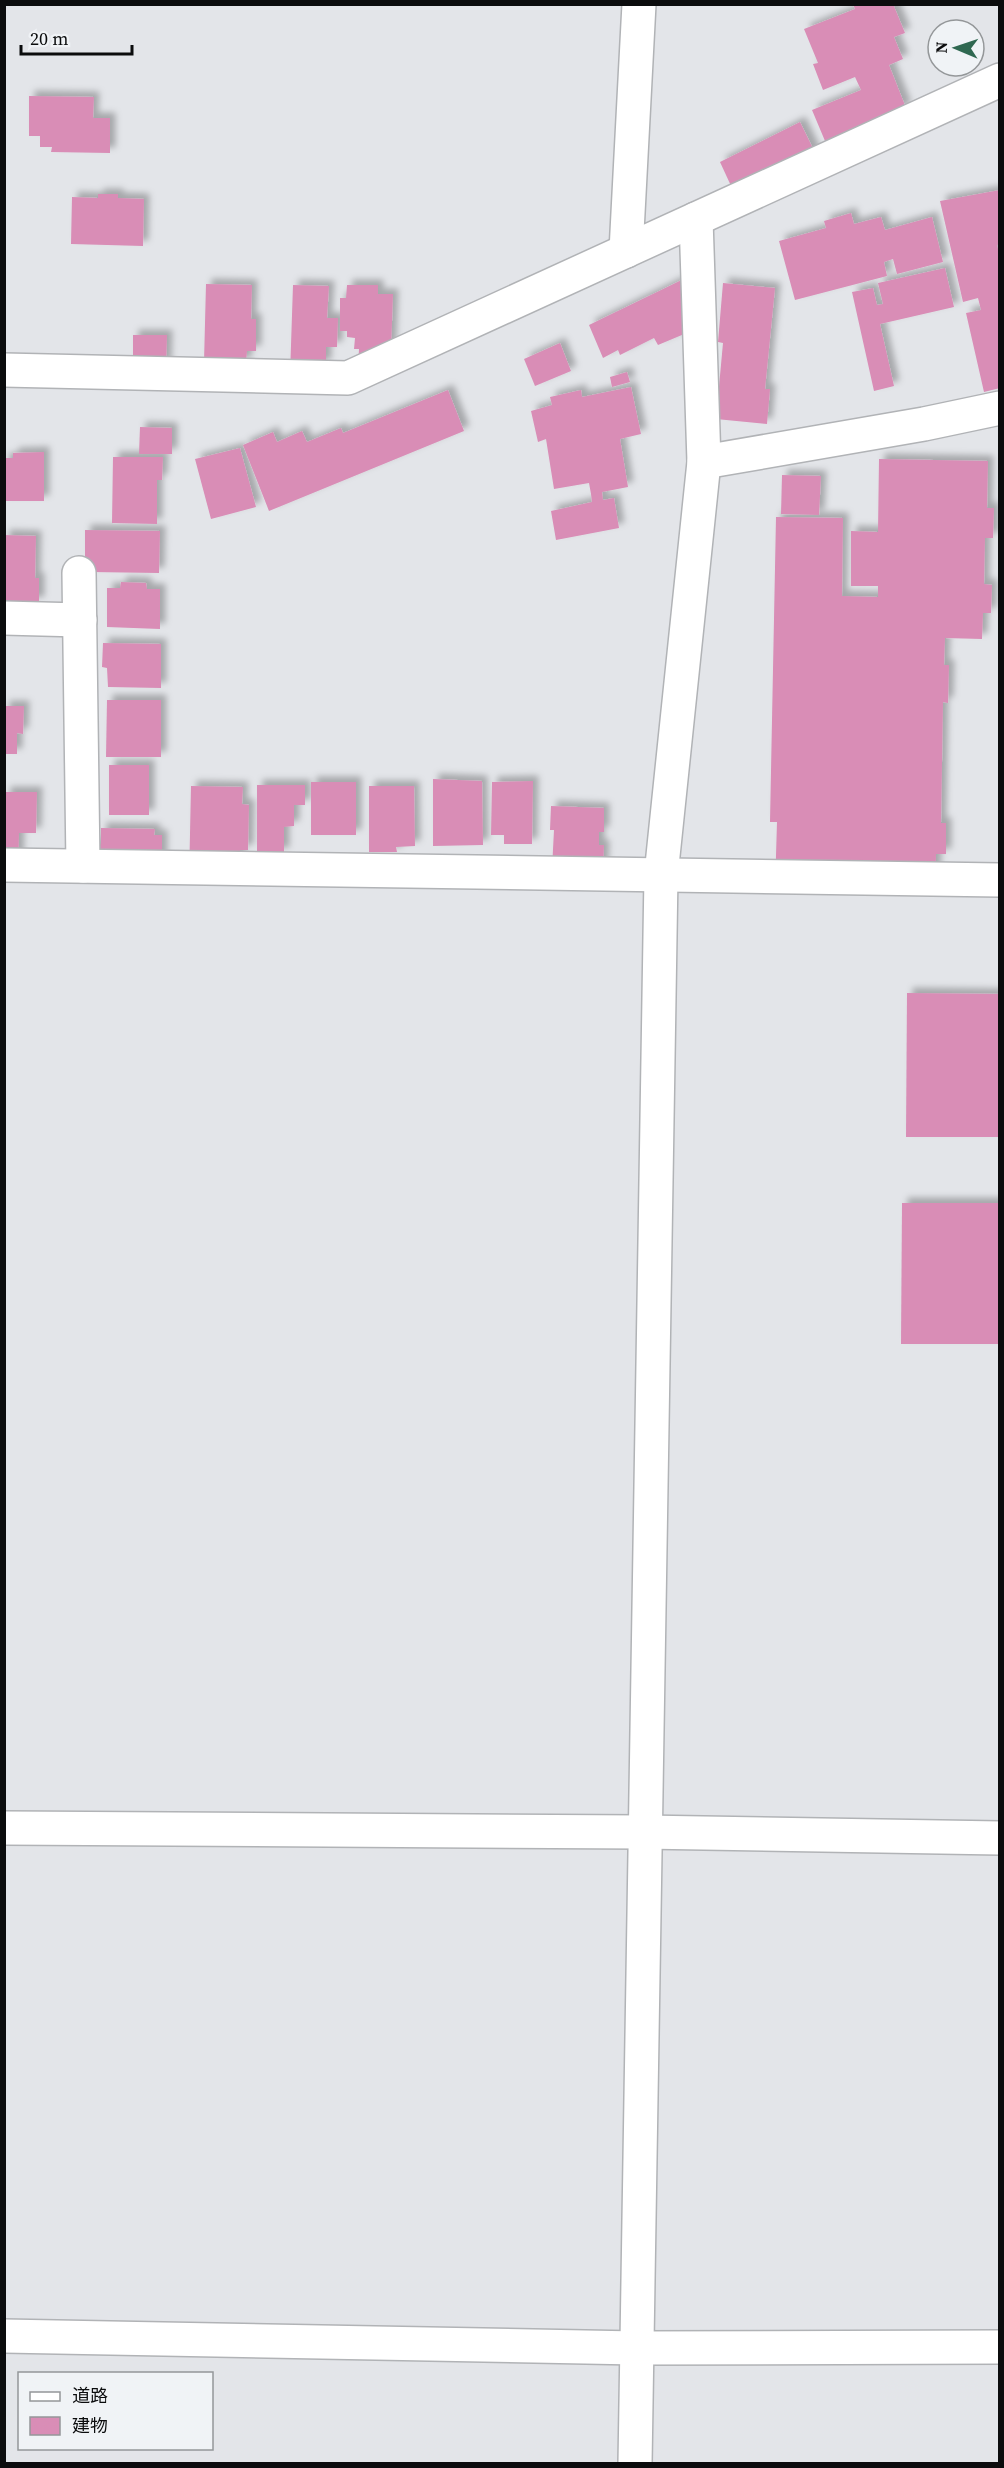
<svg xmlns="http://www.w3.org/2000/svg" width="1004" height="2468" font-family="'Source Serif 4','Noto Sans JP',serif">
  <defs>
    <filter id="shadow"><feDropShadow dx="5.5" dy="-5.5" stdDeviation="3" flood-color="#0004"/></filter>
  </defs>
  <rect width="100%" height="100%" fill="#e3e5e9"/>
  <!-- building -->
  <g fill="#d98db6" filter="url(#shadow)">
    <polygon points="853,4 893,4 905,33 894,37 903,59 889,65 906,108 825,141 812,110 861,90 855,77 823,90 813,64 818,63 804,29 855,9"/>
    <polygon points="29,96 94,97 93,118 110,118 110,153 51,152 52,147 40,147 40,136 29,136"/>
    <polygon points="800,122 819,161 738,201 720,162"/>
    <polygon points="1000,190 1000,244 997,245 1000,257 1000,388 984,392 966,313 981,310 978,298 963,302 940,201"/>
    <polygon points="98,194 118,194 118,198 144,199 143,246 71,244 72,197 98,198"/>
    <polygon points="851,213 854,224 881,217 885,230 932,217 943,262 897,274 893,259 884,262 887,276 795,300 779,241 826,228 824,221"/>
    <polygon points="945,268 954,307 880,324 894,386 874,391 852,292 873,288 877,305 883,304 878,283"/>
    <polygon points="692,275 697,286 682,294 693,317 689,332 658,345 654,338 620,355 618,350 603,358 589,325"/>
    <polygon points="723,283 775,288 765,389 770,389 767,424 716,419 723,343 718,342"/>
    <polygon points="206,284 252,285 251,319 256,319 256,351 247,351 246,363 204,362"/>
    <polygon points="293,285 329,286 327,318 338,318 337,347 326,347 326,364 290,375"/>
    <polygon points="347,285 378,285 378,294 393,294 391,349 358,369 359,349 354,349 355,338 347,337 347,331 340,331 340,298 346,298"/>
    <polygon points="133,335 167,335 166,367 133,367"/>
    <polygon points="560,343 571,371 535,386 524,359"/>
    <polygon points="627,372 630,382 612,387 610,377"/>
    <polygon points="631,387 641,434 620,439 628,487 602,492 603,500 614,498 619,528 556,540 551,511 592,502 591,494 589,483 554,489 546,439 538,442 531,411 552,405 550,397 581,390 582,397"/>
    <polygon points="448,390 464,431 269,511 243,445 273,432 277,442 302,431 307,442 341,428 343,433"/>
    <polygon points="140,427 172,428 172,454 139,454"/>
    <polygon points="240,448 256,507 211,519 195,459"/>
    <polygon points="44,452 44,501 4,501 4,458 13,458 13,453"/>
    <polygon points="113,457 163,457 162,480 157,480 157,524 112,523"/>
    <polygon points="879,459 988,461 987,508 994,508 993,538 985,538 984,584 992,585 991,613 983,613 982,639 945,638 944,665 949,665 948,703 943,702 941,823 946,823 946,854 936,854 935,892 775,889 777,822 770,822 776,517 843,518 842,596 878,597 878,586 851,586 851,531 878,532"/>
    <polygon points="782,475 821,476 819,515 781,514"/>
    <polygon points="85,530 160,531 159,573 91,572 90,560 85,559"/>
    <polygon points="4,535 36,536 35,578 39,578 39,602 6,605"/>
    <polygon points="121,582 146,583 147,589 160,589 160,629 107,627 107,588 120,588"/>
    <polygon points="103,643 161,644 161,688 108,687 107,668 102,667"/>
    <polygon points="107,700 161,700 161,757 106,757"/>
    <polygon points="4,706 24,706 23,734 17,733 17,754 4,754"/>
    <rect x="109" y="765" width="40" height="50"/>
    <polygon points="433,779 482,781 483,845 433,846"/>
    <polygon points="533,781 532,844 504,844 504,835 491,835 492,782"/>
    <rect x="311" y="782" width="45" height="53"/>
    <polygon points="257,785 305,785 305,805 294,805 294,826 284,827 284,853 257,853"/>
    <polygon points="191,786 243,787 242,804 249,805 248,850 240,850 239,865 189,881"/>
    <polygon points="369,786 414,786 415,846 396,847 397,852 369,852"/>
    <polygon points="5,792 37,792 36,833 19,833 18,874 5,874"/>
    <polygon points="551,806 604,808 604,832 599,832 599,845 604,845 603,870 552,869 554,830 550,830"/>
    <polygon points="101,828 155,829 154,835 162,835 162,868 91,878 92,844 101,844"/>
    <polygon points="907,993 1000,994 1000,1137 906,1137"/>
    <polygon points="902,1203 1000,1203 1000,1344 901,1344"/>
  </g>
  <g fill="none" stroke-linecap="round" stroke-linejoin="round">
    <!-- minor casing -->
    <g stroke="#b1b3b6" stroke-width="36">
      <g id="minor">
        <polyline points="626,251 639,4"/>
        <polyline points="4,370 348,378 1000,80"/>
        <polyline points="704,462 924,424 1000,408"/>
        <polyline points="79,573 83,866"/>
        <polyline points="4,618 80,620"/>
        <polyline points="4,865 1000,880"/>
        <polyline points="4,1828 643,1832 1000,1838"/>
        <polyline points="635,2464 661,875 704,462 696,219"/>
      </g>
    </g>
    <!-- tertiary casing -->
    <g stroke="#b1b3b6" stroke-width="36">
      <polyline id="tertiary" points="4,2336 637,2348 1000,2347"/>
    </g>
    <!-- minor -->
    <use href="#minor" stroke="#fff" stroke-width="33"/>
    <!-- tertiary -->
    <use href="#tertiary" stroke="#fff" stroke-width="33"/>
  </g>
  <!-- border -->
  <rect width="1004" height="2468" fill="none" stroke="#0b0c0d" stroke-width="12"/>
  <!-- legend -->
  <rect x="18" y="2372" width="195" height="78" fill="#f0f3f6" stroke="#949799" stroke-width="1.5"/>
  <rect x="30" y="2392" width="30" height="9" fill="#ffffff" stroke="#949799" stroke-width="1.5"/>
  <text x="72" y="2402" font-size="18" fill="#0b0c0d">道路</text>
  <rect x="30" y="2417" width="30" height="18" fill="#d98db6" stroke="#949799" stroke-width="1.5"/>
  <text x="72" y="2432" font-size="18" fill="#0b0c0d">建物</text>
  <!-- north arrow -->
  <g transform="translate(956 48) rotate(272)"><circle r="28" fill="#f0f3f6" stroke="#949799" stroke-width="1.5"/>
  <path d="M0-4.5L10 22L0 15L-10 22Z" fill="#2f6851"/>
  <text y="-9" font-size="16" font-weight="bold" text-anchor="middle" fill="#0b0c0d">N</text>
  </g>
  <!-- scale -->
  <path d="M21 45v9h111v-9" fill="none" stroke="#0b0c0d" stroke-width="3"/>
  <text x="30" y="45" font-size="18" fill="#0b0c0d" stroke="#f0f3f6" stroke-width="4.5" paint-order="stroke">20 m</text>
</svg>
